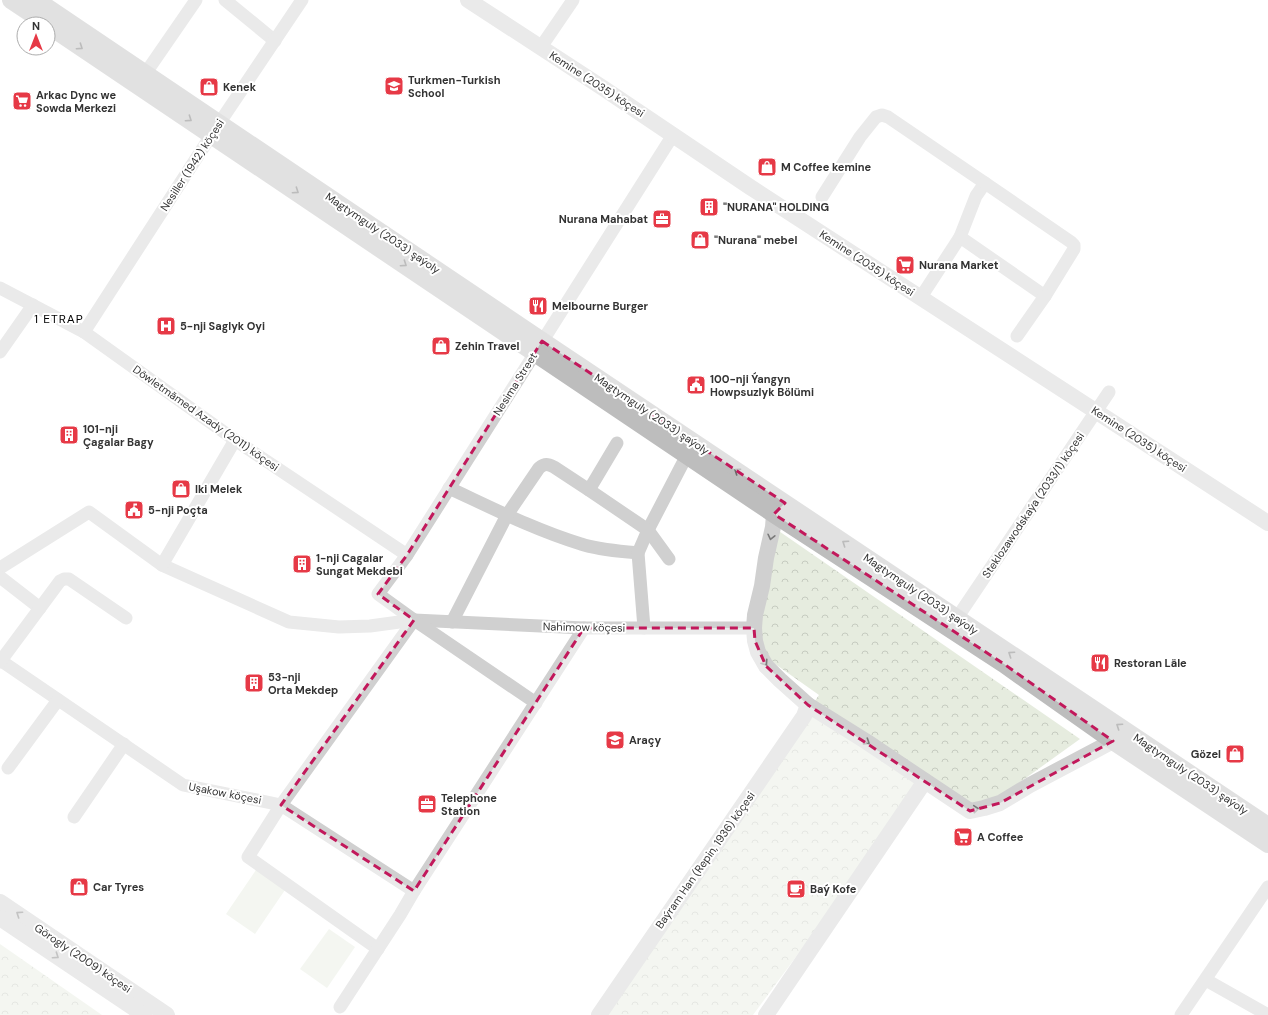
<svg xmlns="http://www.w3.org/2000/svg" width="1268" height="1015" font-family="'DM Sans',sans-serif">
  <defs>
    <pattern id="park-crowns" width="20" height="18" patternUnits="userSpaceOnUse"><rect width="20" height="18" fill="#e6ecdf"/><path d="M2 6a3 3 0 1 1 6 0M12 15a3 3 0 1 1 6 0" fill="none" stroke="#c6cbc0"/></pattern>
  </defs>
  <rect width="100%" height="100%" fill="#fff"/>
  <!-- park -->
  <g fill="url(#park-crowns)">
    <polygon points="773,527 1080,739 984,808 925,782 753,1015 598,1015 819,695 758,652"/>
    <polygon points="0,944 102,1015 0,1015"/>
  </g>
  <!-- pitch -->
  <g fill="#e6ecdf">
    <polygon points="258,867 287,887 255,934 226,914"/>
    <polygon points="329,929 355,947 327,988 300,969"/>
  </g>
  <g fill="none" stroke-linecap="round" stroke-linejoin="round">
    <!-- minor -->
    <g stroke="#d0d0d0" stroke-width="13">
      <polyline points="225,0 275,41"/>
      <polyline points="541,47 573,0"/>
      <polyline points="145,74 196,0"/>
      <polyline points="822,197 860,137 876,117 882,115 888,117 985,183 976,196 960,237 921,297"/>
      <polyline points="960,237 1045,296 1074,249 1074,245 1071,242 985,183"/>
      <polyline points="0,288 84,332 235,440 407,555"/>
      <polyline points="84,332 212,134 302,0"/>
      <polyline points="1017,336 1045,296"/>
      <polyline points="0,352 33,305"/>
      <path d="M449,488C492,508 535,530 581,544C599,550 619,551 638,553L648,530L687,455"/>
      <polyline points="589,490 617,443"/>
      <polyline points="638,553 644,628"/>
      <polyline points="162,565 289,622 339,627 370,626 414,620 584,628 754,628"/>
      <polyline points="0,568 89,512 162,565 235,440"/>
      <polyline points="0,577 40,608"/>
      <polyline points="957,618 1109,392"/>
      <path d="M452,622L507,515L539,468C545,463 548,464 554,467L589,490L648,530L669,559"/>
      <polyline points="0,660 183,785 281,805 414,891"/>
      <polyline points="0,662 60,581 64,579 69,579 126,618"/>
      <polyline points="536,703 414,620 378,594 407,555 673,135"/>
      <polyline points="8,768 58,700"/>
      <polyline points="74,817 124,744"/>
      <polyline points="378,949 248,857 281,805 414,620"/>
      <polyline points="1206,980 1268,1015"/>
      <polyline points="340,1007 400,915 414,891 584,628"/>
      <polyline points="1181,1015 1268,887"/>
    </g>
    <!-- tertiary -->
    <g stroke="#d0d0d0" stroke-width="16">
      <polyline points="468,0 603,88 750,187 1268,523"/>
      <polyline points="781,507 774,514 773,527 766,558 762,586 755,615 754,628 755,641 758,652 766,666 780,680 808,705 867,742 925,781 970,811 984,808 1000,803 1030,785 1113,741"/>
      <polyline points="0,902 167,1015"/>
      <polyline points="0,918 144,1015"/>
      <polyline points="599,1015 804,716 808,705"/>
      <polyline points="766,1015 925,781"/>
    </g>
    <!-- secondary -->
    <g stroke="#bdbdbd" stroke-width="18">
      <polyline points="11,0 47,24"/>
      <polyline points="36,0 542,341 1268,826"/>
      <polyline points="48,25 774,514 1004,664 1113,741 1268,844"/>
    </g>
  </g>
  <!-- one-way arrows -->
  <defs><path id="oneway-chevron" d="M-2-3.5L2.5 0L-2 3.5" fill="none" stroke-width="1.6" stroke-linecap="round" stroke-linejoin="round"/></defs>
  <g stroke="#6a6a6a">
    <use href="#oneway-chevron" transform="translate(80 47) rotate(34)"/>
    <use href="#oneway-chevron" transform="translate(189 119) rotate(34)"/>
    <use href="#oneway-chevron" transform="translate(296 191) rotate(34)"/>
    <use href="#oneway-chevron" transform="translate(404 264) rotate(34)"/>
    <use href="#oneway-chevron" transform="translate(737 471) rotate(-146)"/>
    <use href="#oneway-chevron" transform="translate(845 543) rotate(-146)"/>
    <use href="#oneway-chevron" transform="translate(1011 654) rotate(-146)"/>
    <use href="#oneway-chevron" transform="translate(1119 726) rotate(-146)"/>
  </g>
  <g stroke="#7a7a7a">
    <use href="#oneway-chevron" transform="translate(771 537) rotate(103)"/>
    <use href="#oneway-chevron" transform="translate(765 663) rotate(56)"/>
    <use href="#oneway-chevron" transform="translate(867 742) rotate(33)"/>
    <use href="#oneway-chevron" transform="translate(976 809) rotate(-5)"/>
    <use href="#oneway-chevron" transform="translate(19 914) rotate(-146)"/>
    <use href="#oneway-chevron" transform="translate(56 956) rotate(34)"/>
  </g>
  <!-- marked area -->
  <path d="M0 0H1268V1015H0ZM542,341L785,503L774,514L1004,664L1113,741L1000,803L970,811L808,705L766,666L755,641L754,628H584L414,891L281,805L414,620L378,594L407,555Z" fill="#fff" fill-opacity=".55" fill-rule="evenodd"/>
  <path fill="none" stroke="#c2185b" stroke-width="3" stroke-dasharray="8 5" stroke-linejoin="round" d="M542,341L785,503L774,514L1004,664L1113,741L1000,803L970,811L808,705L766,666L755,641L754,628H584L414,891L281,805L414,620L378,594L407,555Z"/>
  <!-- icons -->
  <defs>
    <g id="school-square" transform="scale(1)"><rect x="-9" y="-9" width="18" height="18" rx="4" fill="#e63946" stroke="#fff"/><path d="M0-5L7-2L0 1L-7-2ZM-4 1L0 2.5L4 1V4Q0 6-4 4Z" fill="#fff"/></g>
    <g id="shop-square" transform="scale(1)"><rect x="-9" y="-9" width="18" height="18" rx="4" fill="#e63946" stroke="#fff"/><path d="M-5-2.5h2.3a2.7 3.5 0 0 1 5.4 0H5L5.5 6h-11ZM-1.5-2.5h3a1.5 2.3 0 0 0-3 0Z" fill="#fff"/></g>
    <g id="supermarket-square" transform="scale(1)"><rect x="-9" y="-9" width="18" height="18" rx="4" fill="#e63946" stroke="#fff"/><path d="M-6-5.5h2.5l.6 2H6L4.5 2H-2.5L-4.4-4H-6ZM-1.5 3.2a1.3 1.3 0 1 0 .1 0ZM3 3.2a1.3 1.3 0 1 0 .1 0Z" fill="#fff"/></g>
    <g id="building-square" transform="scale(1)"><rect x="-9" y="-9" width="18" height="18" rx="4" fill="#e63946" stroke="#fff"/><path d="M-4-6H4V6H1V3H-1V6H-4ZM-2.5-4.3h1.7v1.8h-1.7ZM.8-4.3h1.7v1.8H.8ZM-2.5-1h1.7V.8h-1.7ZM.8-1h1.7V.8H.8Z" fill="#fff"/></g>
    <g id="office-square" transform="scale(1)"><rect x="-9" y="-9" width="18" height="18" rx="4" fill="#e63946" stroke="#fff"/><path d="M-6-3h4V-5.5h4V-3h4V5H-6ZM-1-4.5V-3h2v-1.5ZM-6 0V1H6V0Z" fill="#fff"/></g>
    <g id="restaurant-square" transform="scale(1)"><rect x="-9" y="-9" width="18" height="18" rx="4" fill="#e63946" stroke="#fff"/><path d="M-5-6h1v4h1v-4h1v4h1v-4h1v5L-1.5 .5V6h-2V.5L-5-1ZM5-6V6H3V1.5H1.5Q1.5-4 5-6Z" fill="#fff"/></g>
    <g id="hospital-square" transform="scale(1)"><rect x="-9" y="-9" width="18" height="18" rx="4" fill="#e63946" stroke="#fff"/><path d="M-5-5h3v3.5h4V-5h3V5h-3V1.5h-4V5h-3Z" fill="#fff"/></g>
    <g id="civic-square" transform="scale(1)"><rect x="-9" y="-9" width="18" height="18" rx="4" fill="#e63946" stroke="#fff"/><path d="M-.6-6.5H3V-4.5H.6V-3L4-1V1h2V6H-6V1h2V-1L-.6-3ZM-1.2 2.5V6h2.4V2.5Z" fill="#fff"/></g>
    <g id="cafe-square" transform="scale(1)"><rect x="-9" y="-9" width="18" height="18" rx="4" fill="#e63946" stroke="#fff"/><path d="M-5.5-4.5H6V0H3Q3 3.5 0 3.5H-2.5Q-5.5 3.5-5.5 0ZM3-3.2v2h1.7v-2ZM-6 4.5H4V6H-6Z" fill="#fff"/></g>
  </defs>
  <g fill-rule="evenodd">
    <use href="#school-square" x="394" y="86"/>
    <use href="#shop-square" x="209" y="87"/>
    <use href="#supermarket-square" x="22" y="101"/>
    <use href="#shop-square" x="767" y="167"/>
    <use href="#building-square" x="709" y="207"/>
    <use href="#office-square" x="662" y="219"/>
    <use href="#shop-square" x="700" y="240"/>
    <use href="#supermarket-square" x="905" y="265"/>
    <use href="#restaurant-square" x="538" y="306"/>
    <use href="#hospital-square" x="166" y="326"/>
    <use href="#shop-square" x="441" y="346"/>
    <use href="#civic-square" x="696" y="385"/>
    <use href="#building-square" x="69" y="435"/>
    <use href="#shop-square" x="181" y="489"/>
    <use href="#civic-square" x="134" y="510"/>
    <use href="#building-square" x="302" y="564"/>
    <use href="#restaurant-square" x="1100" y="663"/>
    <use href="#building-square" x="254" y="683"/>
    <use href="#school-square" x="615" y="740"/>
    <use href="#shop-square" x="1235" y="754"/>
    <use href="#office-square" x="427" y="804"/>
    <use href="#supermarket-square" x="963" y="837"/>
    <use href="#shop-square" x="79" y="887"/>
    <use href="#cafe-square" x="796" y="889"/>
  </g>
  <g text-anchor="middle" stroke-width="4" stroke-linejoin="round" paint-order="stroke">
    <!-- poi labels -->
    <g font-size="11" font-weight="bold" fill="#333" stroke="#fff" text-anchor="start">
      <text x="408" y="84">Turkmen-Turkish<tspan x="408" dy="13">School</tspan></text>
      <text x="223" y="91">Kenek</text>
      <text x="36" y="99">Arkac Dync we<tspan x="36" dy="13">Sowda Merkezi</tspan></text>
      <text x="781" y="171">M Coffee kemine</text>
      <text x="723" y="211">"NURANA" HOLDING</text>
      <text x="648" y="223" text-anchor="end">Nurana Mahabat</text>
      <text x="714" y="244">"Nurana" mebel</text>
      <text x="919" y="269">Nurana Market</text>
      <text x="552" y="310">Melbourne Burger</text>
      <text x="180" y="330">5-nji Saglyk Oyi</text>
      <text x="455" y="350">Zehin Travel</text>
      <text x="710" y="383">100-nji Ýangyn<tspan x="710" dy="13">Howpsuzlyk Bölümi</tspan></text>
      <text x="83" y="433">101-nji<tspan x="83" dy="13">Çagalar Bagy</tspan></text>
      <text x="195" y="493">Iki Melek</text>
      <text x="148" y="514">5-nji Poçta</text>
      <text x="316" y="562">1-nji Cagalar<tspan x="316" dy="13">Sungat Mekdebi</tspan></text>
      <text x="1114" y="667">Restoran Läle</text>
      <text x="268" y="681">53-nji<tspan x="268" dy="13">Orta Mekdep</tspan></text>
      <text x="629" y="744">Araçy</text>
      <text x="1221" y="758" text-anchor="end">Gözel</text>
      <text x="441" y="802">Telephone<tspan x="441" dy="13">Station</tspan></text>
      <text x="977" y="841">A Coffee</text>
      <text x="93" y="891">Car Tyres</text>
      <text x="810" y="893">Baý Kofe</text>
    </g>
    <!-- street labels -->
    <g font-size="11" fill="#333" stroke="#fff">
      <text transform="translate(597 84) rotate(33)" y="4">Kemine (2035) köçesi</text>
      <text transform="translate(192 165) rotate(-57)" y="4">Nesiller (1942) köçesi</text>
      <text transform="translate(383 233) rotate(34)" y="4">Magtymguly (2033) şaýoly</text>
      <text transform="translate(867 263) rotate(33)" y="4">Kemine (2035) köçesi</text>
      <text transform="translate(515 384) rotate(-58)" y="4">Nesima Street</text>
      <text transform="translate(652 414) rotate(34)" y="4">Magtymguly (2033) şaýoly</text>
      <text transform="translate(206 418) rotate(35)" y="4">Döwletmämed Azady (2011) köçesi</text>
      <text transform="translate(1139 439) rotate(33)" y="4">Kemine (2035) köçesi</text>
      <text transform="translate(1033 505) rotate(-56)" y="4">Steklozawodskaýa (2033/1) köçesi</text>
      <text transform="translate(921 594) rotate(34)" y="4">Magtymguly (2033) şaýoly</text>
      <text transform="translate(584 627) rotate(1)" y="4">Nahimow köçesi</text>
      <text transform="translate(1191 774) rotate(34)" y="4">Magtymguly (2033) şaýoly</text>
      <text transform="translate(225 793) rotate(11)" y="4">Uşakow köçesi</text>
      <text transform="translate(705 860) rotate(-55)" y="4">Baýram Han (Repin, 1936) köçesi</text>
      <text transform="translate(83 958) rotate(34)" y="4">Görogly (2009) köçesi</text>
    </g>
    <!-- neighbourhood labels -->
    <g font-size="12" letter-spacing="1" fill="#000" stroke="#fff">
      <text x="59" y="323">1 ETRAP</text>
    </g>
  </g>
  <!-- north arrow -->
  <g transform="translate(36 36)"><circle r="19" fill="#ffffff" stroke="#adadad"/>
  <path d="M0-3L7 15L0 10L-7 15Z" fill="#e63946"/>
  <text y="-6" font-size="11" font-weight="bold" text-anchor="middle" fill="#333333">N</text>
  </g>
</svg>
